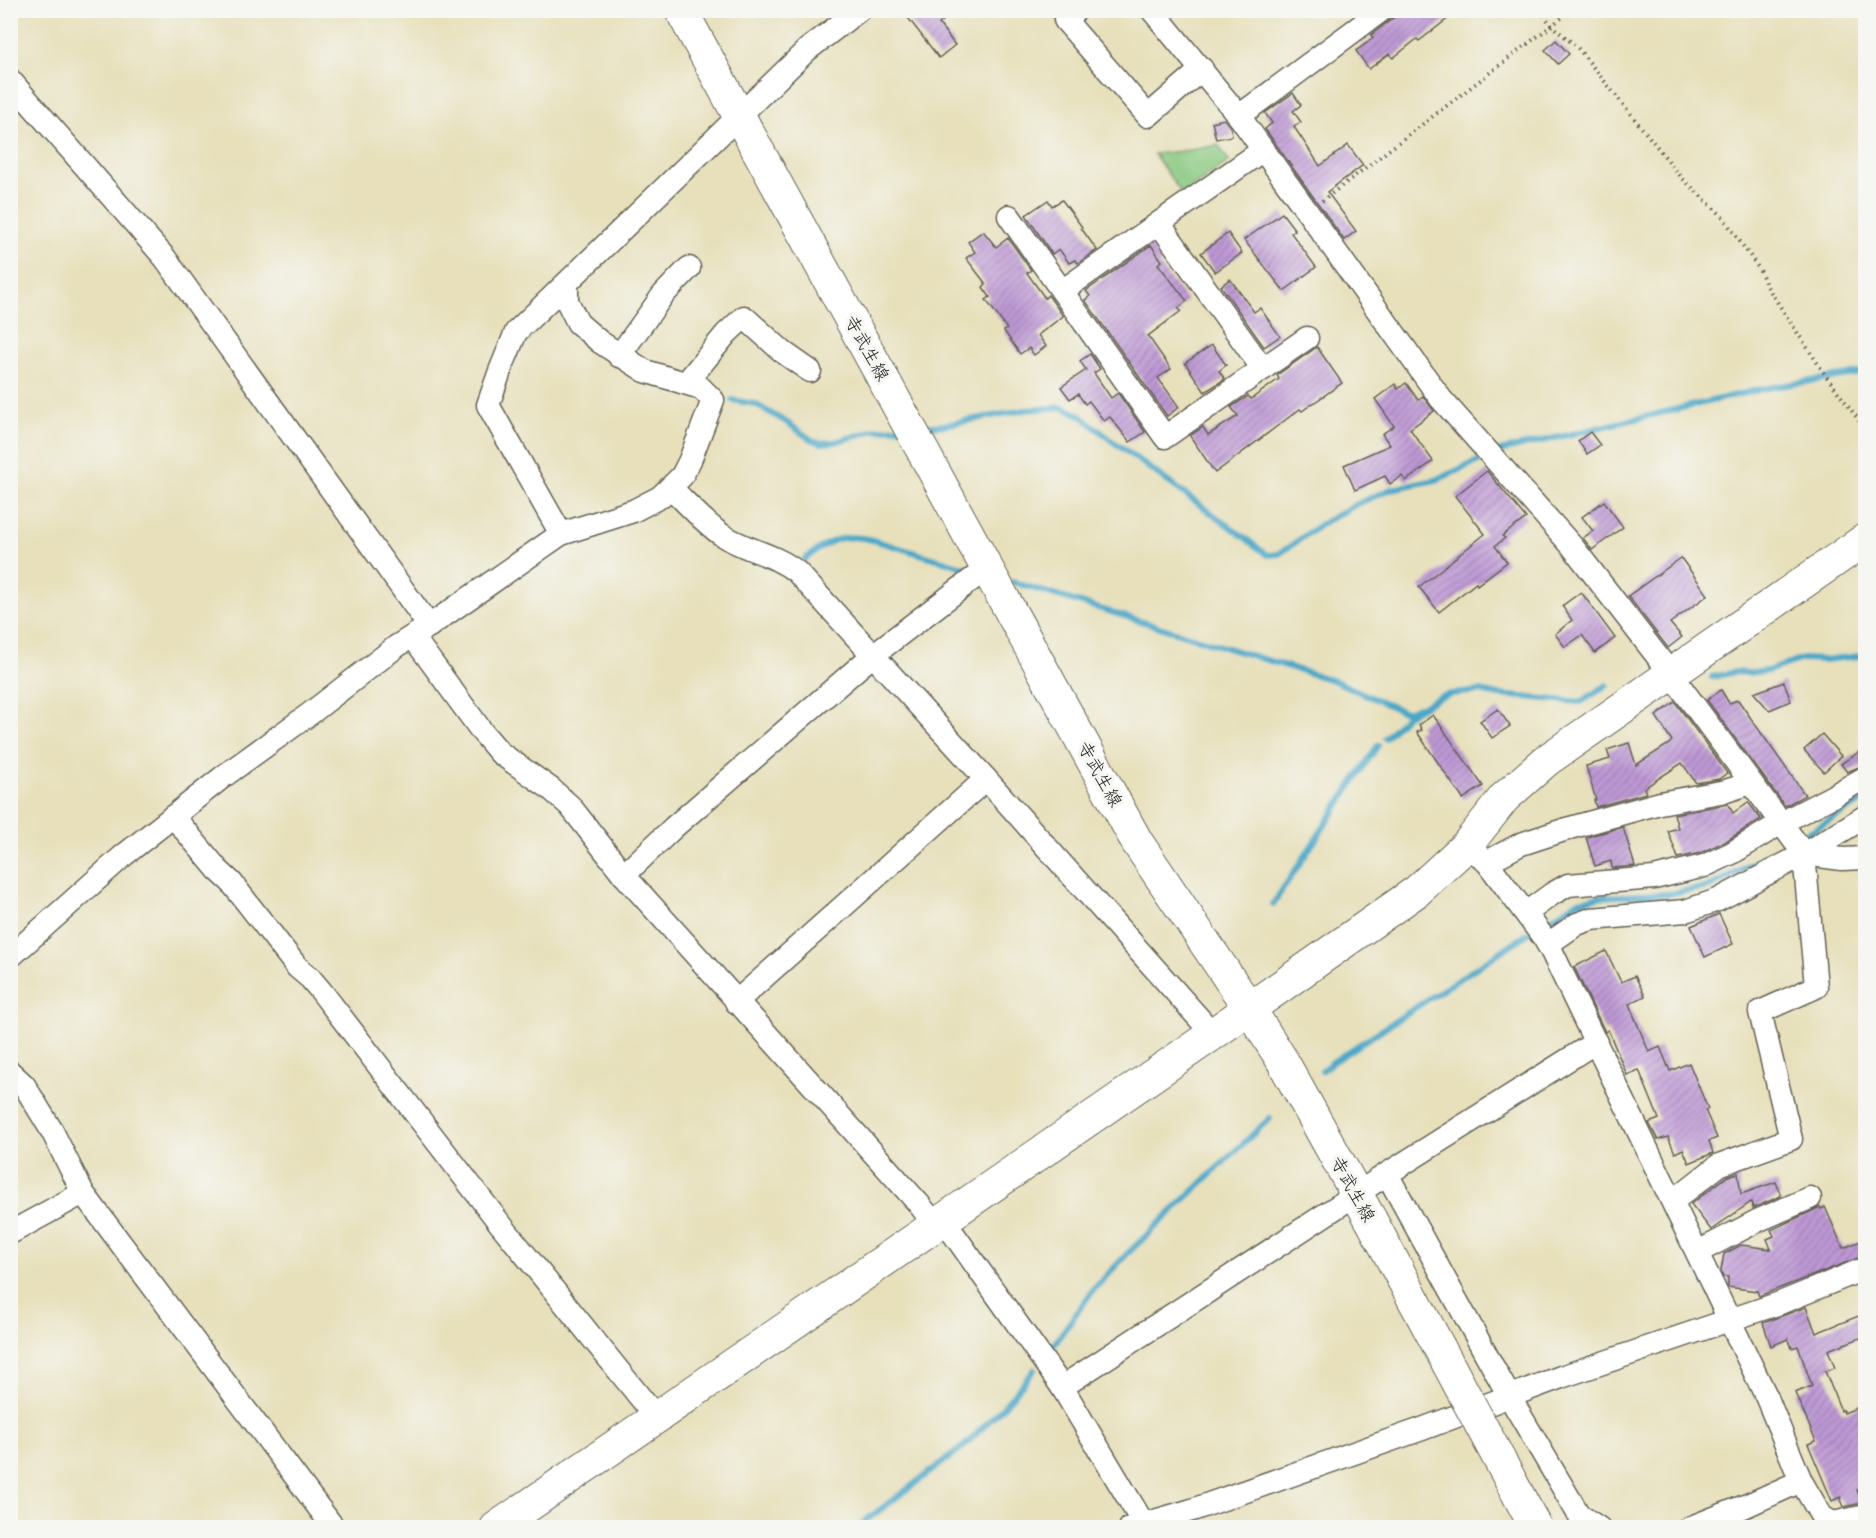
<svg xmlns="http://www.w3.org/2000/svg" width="1876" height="1538" font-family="Mali,'Klee One',sans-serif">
  <defs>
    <pattern id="building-hatch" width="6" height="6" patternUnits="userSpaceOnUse" patternTransform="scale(1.5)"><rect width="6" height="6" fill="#be99d5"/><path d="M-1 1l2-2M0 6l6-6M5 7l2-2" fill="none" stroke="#9a7cac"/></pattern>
  </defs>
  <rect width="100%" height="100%" fill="#f6f6f2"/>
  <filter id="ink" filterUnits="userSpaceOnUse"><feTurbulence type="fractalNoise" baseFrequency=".0167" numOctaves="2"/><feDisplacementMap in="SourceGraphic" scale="12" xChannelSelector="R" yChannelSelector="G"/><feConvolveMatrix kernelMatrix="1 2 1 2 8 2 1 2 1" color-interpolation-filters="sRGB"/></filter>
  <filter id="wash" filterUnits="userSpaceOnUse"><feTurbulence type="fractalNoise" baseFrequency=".008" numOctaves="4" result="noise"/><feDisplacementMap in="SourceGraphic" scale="24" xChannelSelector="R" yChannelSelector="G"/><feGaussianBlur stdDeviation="1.35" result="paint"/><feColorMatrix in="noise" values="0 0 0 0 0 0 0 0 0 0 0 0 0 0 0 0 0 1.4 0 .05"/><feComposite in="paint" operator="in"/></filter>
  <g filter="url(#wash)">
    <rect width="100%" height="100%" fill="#e7e0bb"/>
    <!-- park -->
    <polygon fill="#88c87f" stroke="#52724e" stroke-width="1.5" points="1218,145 1229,161 1182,194 1154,154 1190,150"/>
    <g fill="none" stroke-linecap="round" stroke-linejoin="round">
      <!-- stream -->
      <g stroke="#49a7c8" stroke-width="6">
        <polyline points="732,400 755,404 786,422 812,440 821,443 835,442 875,430 898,428"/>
        <polyline points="922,427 944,425 1024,410 1062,407 1080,415 1111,440 1244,537 1267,555 1279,554 1323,523 1357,504 1391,489 1436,480 1483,459"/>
        <polyline points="1500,451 1762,389 1866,372"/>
        <path d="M805,559C828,541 843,532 873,540L970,569"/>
        <polyline points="1013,582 1335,681 1402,711 1409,711 1419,707"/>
        <polyline points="1712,677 1735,672 1748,673 1767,671 1803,659 1824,660 1859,656 1866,659"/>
        <polyline points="1385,738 1407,715 1440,697 1451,694 1480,691 1499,695 1581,702 1607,685"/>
        <polyline points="1799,838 1866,799"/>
        <polyline points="1273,904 1378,745"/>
        <polyline points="1540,925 1579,901 1599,897 1668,894 1709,887 1790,843"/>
        <polyline points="1322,1071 1331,1063 1532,931"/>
        <polyline points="1049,1351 1093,1290 1128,1253 1270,1118"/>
        <polyline points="856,1528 963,1447 1004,1406 1034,1370"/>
      </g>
    </g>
    <g id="blocks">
      <!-- building -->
      <g fill="url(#building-hatch)">
        <polygon points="902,10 956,10 939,24 955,45 939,58"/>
        <polygon points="1404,10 1459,10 1419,41 1417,39 1393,58 1389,54 1369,69 1356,51 1373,38 1371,35"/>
        <polygon points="1556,40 1569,54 1558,64 1545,50"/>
        <polygon points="1293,93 1301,105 1293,111 1301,122 1294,127 1320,166 1348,145 1363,165 1327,192 1356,231 1344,240 1265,129 1272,123 1265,113"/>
        <polygon points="1224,119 1231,128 1232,136 1216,139 1212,122"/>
        <polygon points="1048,200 1052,206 1062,200 1082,227 1081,228 1097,250 1078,263 1075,260 1069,263 1059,249 1052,254 1026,215"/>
        <polygon points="1282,213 1295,230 1291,233 1316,267 1284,291 1244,240"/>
        <polygon points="983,231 996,247 1008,238 1031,270 1027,273 1045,298 1048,295 1063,316 1038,335 1046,346 1034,355 1029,348 1020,354 1004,331 1007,329 986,300 990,297 983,287 986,284 966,258 975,252 968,242"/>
        <polygon points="1228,233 1242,253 1215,272 1201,253"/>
        <polygon points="1151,245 1162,261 1158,264 1187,301 1178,308 1181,311 1148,336 1171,369 1158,378 1179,407 1167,416 1085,300 1090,296 1086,291"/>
        <polygon points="1230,279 1254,312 1260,308 1280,336 1264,347 1221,286"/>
        <polygon points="1212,345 1226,365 1219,371 1225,379 1205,392 1185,363"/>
        <polygon points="1317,347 1342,383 1302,411 1300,409 1215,473 1190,436 1203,427 1208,435 1238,416 1231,407 1248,396 1251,399 1279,379 1277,375"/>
        <polygon points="1090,354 1100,369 1094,373 1111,398 1118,393 1145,432 1130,442 1110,417 1104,421 1089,401 1085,404 1078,394 1070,399 1061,387 1086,370 1080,361"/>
        <polygon points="1406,383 1418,400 1423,396 1434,411 1410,429 1433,461 1406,481 1402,476 1390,484 1385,476 1355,490 1344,465 1390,445 1382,434 1394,426 1375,399 1395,384 1398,389"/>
        <polygon points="1590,432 1600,445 1587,454 1578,441"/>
        <polygon points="1487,471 1526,518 1502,536 1505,538 1495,546 1507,562 1477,585 1476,583 1439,612 1419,587 1485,534 1455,496"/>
        <polygon points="1604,501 1623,527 1592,550 1583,538 1593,531 1582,517"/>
        <polygon points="1681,558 1708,595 1670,623 1682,637 1668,648 1628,596"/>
        <polygon points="1581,592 1615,638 1595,653 1582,635 1565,647 1555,634 1572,620 1562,606"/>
        <polygon points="1784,682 1791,701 1769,710 1754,693"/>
        <polygon points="1721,690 1729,703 1738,700 1805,795 1785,806 1707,700"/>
        <polygon points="1675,702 1727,773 1719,779 1696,783 1682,763 1644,788 1646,793 1596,807 1594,800 1596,800 1586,766 1610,759 1607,750 1629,743 1636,765 1669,744 1672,741 1656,716"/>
        <polygon points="1498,709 1510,726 1492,738 1480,721"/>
        <polygon points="1433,715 1483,786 1463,799 1417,732 1422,730 1419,725"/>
        <polygon points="1822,734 1841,756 1824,772 1804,750"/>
        <polygon points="1859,752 1866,760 1866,764 1847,772 1841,764"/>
        <polygon points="1748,802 1761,819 1726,841 1700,853 1678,858 1668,831 1678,828 1674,814 1728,804 1733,813"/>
        <polygon points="1623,827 1635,866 1612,868 1611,861 1595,866 1586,837"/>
        <polygon points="1719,914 1733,944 1705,957 1691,926"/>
        <polygon points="1606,951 1621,982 1635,976 1645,996 1629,1004 1649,1052 1660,1047 1670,1071 1689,1063 1708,1109 1705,1110 1717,1138 1709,1141 1713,1153 1689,1163 1683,1149 1675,1153 1668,1137 1658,1140 1649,1123 1659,1119 1639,1070 1627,1075 1608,1030 1605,1032 1574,967"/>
        <polygon points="1738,1173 1741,1194 1776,1182 1781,1196 1753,1208 1751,1202 1711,1230 1691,1204 1728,1176"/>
        <polygon points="1820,1207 1821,1209 1825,1207 1843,1248 1866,1239 1866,1255 1759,1296 1757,1291 1728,1287 1728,1277 1723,1277 1721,1271 1724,1254 1741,1245 1771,1249 1767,1239 1774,1236 1771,1230"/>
        <polygon points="1806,1307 1816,1333 1866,1313 1866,1336 1828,1350 1835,1368 1825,1371 1841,1411 1843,1410 1844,1413 1866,1404 1866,1487 1857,1490 1862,1503 1844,1507 1840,1497 1832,1501 1808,1444 1816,1441 1795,1393 1812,1386 1798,1346 1792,1348 1788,1339 1771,1346 1763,1323"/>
      </g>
    </g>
  </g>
  <g filter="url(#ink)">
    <use href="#blocks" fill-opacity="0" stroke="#636154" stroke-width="1.5"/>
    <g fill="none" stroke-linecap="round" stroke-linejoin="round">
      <!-- street casing -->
      <g stroke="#636154" stroke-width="25">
        <g id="street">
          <polyline points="1076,10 1065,20 1148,116 1202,69"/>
          <polyline points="1152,10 1239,116 1441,399 1572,546 1671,674 1804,854 1816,987 1760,1012 1791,1139 1719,1165 1673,1201"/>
          <polyline points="10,80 165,258 429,626"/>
          <polyline points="1239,116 1382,10"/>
          <polyline points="1009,216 1165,437 1307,338"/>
          <polyline points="1159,223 1263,369"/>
          <polyline points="1062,291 1263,150"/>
          <polyline points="619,356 663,295 689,268"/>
          <polyline points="686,383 726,334 744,317 783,352 810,371"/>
          <path d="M671,488C687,503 703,522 722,535C745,550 775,554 797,572L986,779L1213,1034"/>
          <polyline points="561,534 488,405 500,371 516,332 807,50 859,10"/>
          <polyline points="413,637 483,733 500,753 551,789 570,806 624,875 919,1204 935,1225"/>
          <polyline points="173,816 218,870 231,882 297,967 310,978 321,991 498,1221 656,1417"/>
          <polyline points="1467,845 1487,862 1544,938 1551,950 1767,1398 1801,1481 1822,1517 1833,1523 1866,1516"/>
          <polyline points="1804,854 1842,859 1866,858"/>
          <polyline points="1487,862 1521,844 1570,828 1660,803 1726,791 1751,783"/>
          <polyline points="624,875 674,827 873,655 987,568"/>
          <polyline points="1526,913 1552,894 1568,885 1654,878 1704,866 1732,853 1781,823 1831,797 1866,777"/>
          <polyline points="1548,944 1577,924 1591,919 1685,911 1718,900 1804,854 1866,816"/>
          <polyline points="10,957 123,856 224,776 311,713 397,646 429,626 561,534 633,511 660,497 682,476 690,460 713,400 701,388 645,371 600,342 578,323 567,301 567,283"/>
          <polyline points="736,1002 986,779"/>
          <polyline points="10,1072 24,1085 52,1131 83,1193 334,1528"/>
          <polyline points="1387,1174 1509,1396 1579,1515 1599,1528"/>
          <polyline points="943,1219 1062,1387 1146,1528"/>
          <polyline points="10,1233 83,1193"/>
          <polyline points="1698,1252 1759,1220 1810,1198"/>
          <polyline points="1062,1387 1387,1174 1596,1042"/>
          <polyline points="1130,1528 1192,1510 1422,1429 1561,1377 1780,1303 1866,1268"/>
          <polyline points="1689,1528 1750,1504 1801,1481"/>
        </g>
      </g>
      <!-- secondary casing -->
      <g stroke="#636154" stroke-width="34">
        <g id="secondary">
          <polyline points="681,10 1137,842 1249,1008 1282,1060 1371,1220"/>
          <polyline points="496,1528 1213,1034 1417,891 1467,845 1504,798 1547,760 1866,539"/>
        </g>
      </g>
      <!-- path -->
      <g stroke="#636154" stroke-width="4" stroke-dasharray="1.5 4.5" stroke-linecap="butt">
        <polyline points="1540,10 1552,26 1577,47 1682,178 1722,216 1760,270 1766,285 1824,373 1866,430"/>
        <polyline points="1322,201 1572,10"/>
      </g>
      <!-- street -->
      <use href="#street" stroke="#fff" stroke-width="22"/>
      <!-- secondary -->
      <use href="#secondary" stroke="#fff" stroke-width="32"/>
      <!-- secondary-bridge casing -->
      <g stroke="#636154" stroke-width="34" stroke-linecap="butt">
        <polyline id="secondary-bridge" points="1371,1220 1536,1528"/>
      </g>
      <!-- secondary-bridge -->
      <use href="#secondary-bridge" stroke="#fff" stroke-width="32"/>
    </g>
  </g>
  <g text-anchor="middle" stroke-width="6" stroke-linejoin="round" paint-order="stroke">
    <!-- street labels -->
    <g font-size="18" fill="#1c1c1c" stroke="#f6f6f2">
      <text transform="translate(867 348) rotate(61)" y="6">寺武生線</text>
      <text transform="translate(1100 774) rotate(61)" y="6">寺武生線</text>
      <text transform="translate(1353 1189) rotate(61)" y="6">寺武生線</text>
    </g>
  </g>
  <!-- margin -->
  <rect width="1876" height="1538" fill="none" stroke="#f6f6f2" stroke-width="36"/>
</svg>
